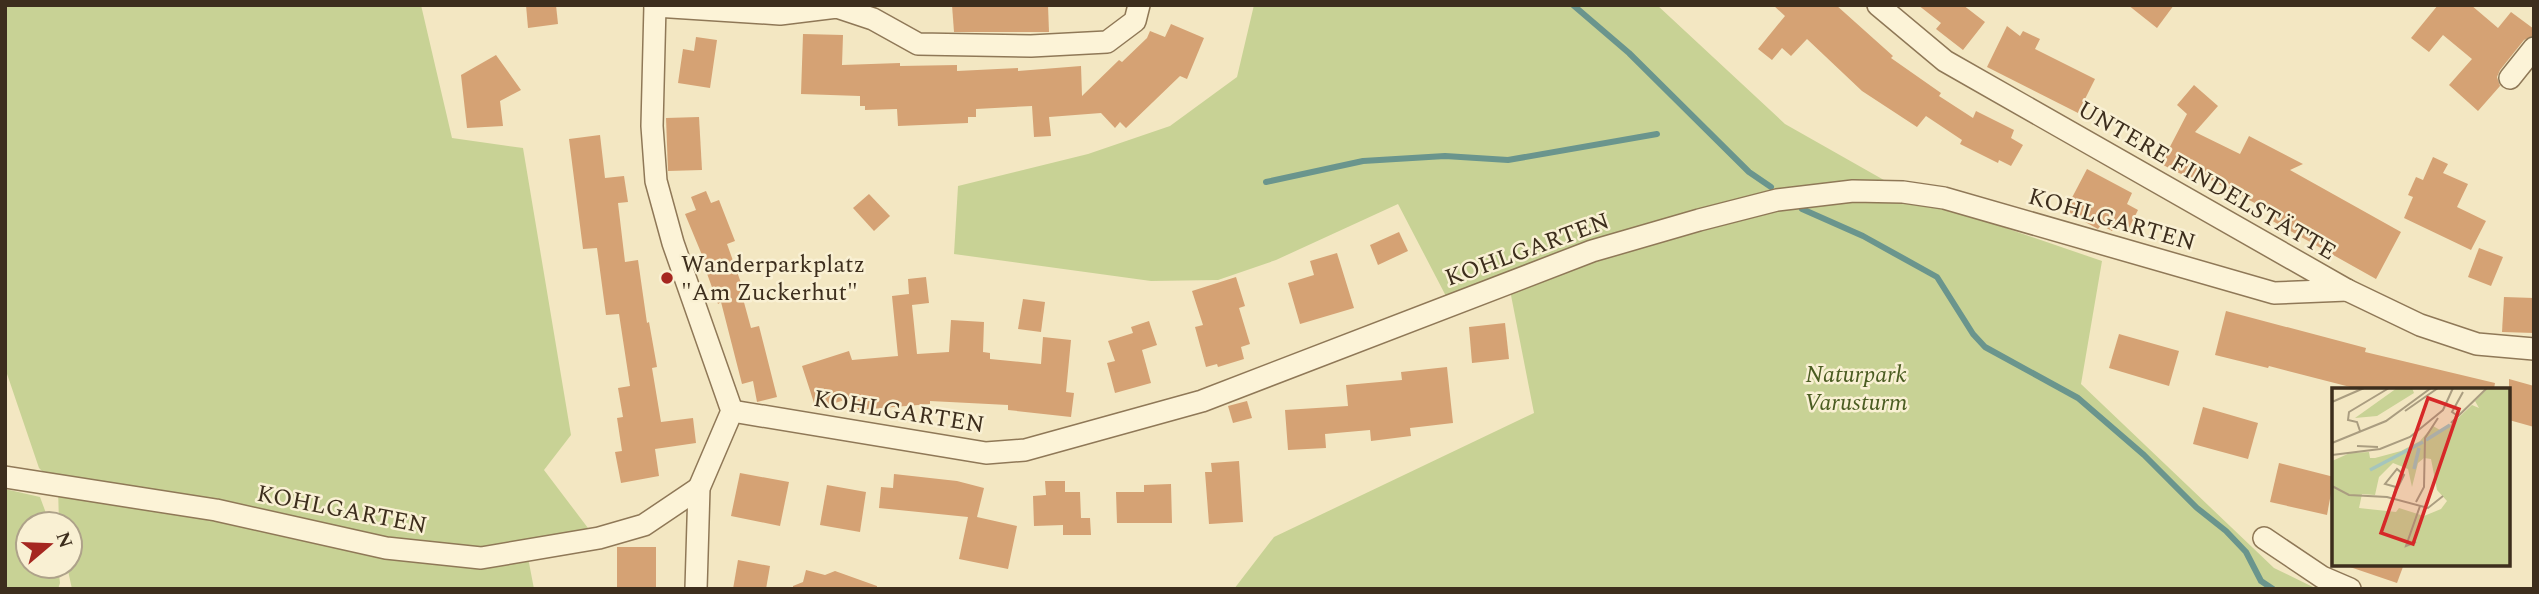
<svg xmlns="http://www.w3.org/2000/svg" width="2539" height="594" font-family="Spectral,serif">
  <rect width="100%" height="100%" fill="#f3e7c2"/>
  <!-- green -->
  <g fill="#c8d295">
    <polygon points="5,5 421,5 452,138 523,148 571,435 544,470 591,532 526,547 534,589 72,589 67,566 70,566 70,524 59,524 58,487 39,468 5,368"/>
    <polygon points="1254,5 1657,5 1785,124 1898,188 1953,210 2102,261 2081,384 2274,568 2317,589 1234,589 1274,537 1534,413 1509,285 1448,300 1398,204 1276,260 1218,280 1151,281 954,254 958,186 1088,154 1170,126 1237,77"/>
    <polygon points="5,489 40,497 50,524 28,524 28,566 58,566 60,583 58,589 5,589"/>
  </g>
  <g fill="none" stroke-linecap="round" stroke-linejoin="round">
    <!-- stream -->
    <g stroke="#6a958d" stroke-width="6">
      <polyline points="1573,5 1629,53 1749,172 1771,187"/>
      <polyline points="1266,182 1363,161 1445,156 1508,160 1657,134"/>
      <polyline points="1802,209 1863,236 1937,277 1973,334 1985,347 2078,398 2144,455 2197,508 2226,531 2246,552 2261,581 2273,589"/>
    </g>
  </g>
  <!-- building -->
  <g fill="#d5a274">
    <polygon points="526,5 556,5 558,24 528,28"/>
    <polygon points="952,5 1048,5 1049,32 954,32"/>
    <polygon points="1773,5 1836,5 1893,56 1891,58 1941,93 1939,96 1973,118 1976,111 2014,130 2011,138 2023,145 2011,166 1999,160 1998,163 1960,144 1962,140 1926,116 1917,127 1862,91 1807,39 1791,56 1782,48 1772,60 1758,49 1785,16"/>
    <polygon points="1918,5 1963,5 1985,22 1963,50 1936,29 1941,23"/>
    <polygon points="2128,5 2174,5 2157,28"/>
    <polygon points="2438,5 2471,5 2498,28 2511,12 2534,29 2534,35 2524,40 2500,70 2497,77 2500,86 2478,111 2449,85 2472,59 2443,35 2429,52 2411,38"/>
    <polygon points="1171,24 1204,38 1187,79 1180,76 1126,128 1120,122 1115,128 1101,113 1049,117 1051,136 1034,137 1032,106 976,109 976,117 968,117 968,123 898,126 897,109 865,110 865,106 860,106 860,96 801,94 803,34 843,35 842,65 900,63 900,66 957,65 957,71 1018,68 1018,71 1081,66 1082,96 1119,60 1122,62 1147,38 1150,31 1165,37"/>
    <polygon points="2007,26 2020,36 2023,31 2040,39 2035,49 2095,79 2078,113 1987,67"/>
    <polygon points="696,37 717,40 710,88 678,83 683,49 694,51"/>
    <polygon points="496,55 521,90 500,101 503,126 467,128 461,75"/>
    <polygon points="2194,85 2218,106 2195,132 2240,154 2249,136 2303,164 2290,170 2401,232 2376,279 2269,219 2272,212 2201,175 2197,182 2161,164 2187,114 2177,105"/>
    <polygon points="699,117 702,170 668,171 666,118"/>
    <polygon points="600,135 605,178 624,176 628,202 618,203 625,262 638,260 647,323 649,322 657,367 652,368 661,422 693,418 696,443 655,449 659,476 621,483 615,452 622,451 617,418 623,417 618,388 630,386 619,314 606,315 597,248 583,249 569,139"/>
    <polygon points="2433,157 2448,164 2443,173 2468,184 2457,207 2486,221 2471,250 2404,218 2413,197 2408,195 2416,177 2423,180"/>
    <polygon points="2087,169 2132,193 2127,204 2138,210 2129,228 2117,222 2112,231 2101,225 2098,229 2065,211"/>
    <polygon points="706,191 711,203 719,200 735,241 727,244 745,294 742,295 751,328 759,326 777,397 757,402 753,381 742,384 721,302 718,304 705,268 707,267 685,214 696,210 691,197"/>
    <polygon points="869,194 890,216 874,231 853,208"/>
    <polygon points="1399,232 1408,251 1378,265 1370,245"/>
    <polygon points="2479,248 2503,257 2491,286 2468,277"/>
    <polygon points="1337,253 1354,308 1300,324 1288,283 1314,275 1310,261"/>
    <polygon points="926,277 929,303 912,305 917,354 949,352 951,320 984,322 983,352 990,353 990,359 1041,364 1043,337 1071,340 1066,392 1074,393 1071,417 1008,410 1008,405 930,401 930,404 858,410 854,397 816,409 802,366 849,351 852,360 898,356 892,296 909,294 908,279"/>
    <polygon points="1236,277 1245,306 1239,308 1250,344 1241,347 1244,359 1218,367 1217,364 1206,367 1195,327 1203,325 1192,291"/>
    <polygon points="2504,297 2534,298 2534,333 2502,332"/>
    <polygon points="1023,299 1045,302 1041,332 1018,329"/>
    <polygon points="2226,311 2366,348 2365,352 2495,383 2494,389 2358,389 2269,366 2268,368 2215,355"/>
    <polygon points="1149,321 1157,345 1142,350 1151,383 1115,393 1107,363 1115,361 1108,341 1133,333 1131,327"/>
    <polygon points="1505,323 1509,359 1472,363 1469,327"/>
    <polygon points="2119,334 2179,351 2169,386 2109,368"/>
    <polygon points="1447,367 1453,423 1410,428 1411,436 1371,441 1370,430 1325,434 1326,448 1288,450 1285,410 1348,406 1346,385 1402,380 1401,372"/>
    <polygon points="2509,379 2534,386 2534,427 2509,420"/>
    <polygon points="1247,401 1252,418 1233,423 1228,406"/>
    <polygon points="2203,407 2258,423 2248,459 2193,444"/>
    <polygon points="1239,461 1243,522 1209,524 1205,472 1212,472 1211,463"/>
    <polygon points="2279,463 2334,477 2327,515 2270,502"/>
    <polygon points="740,473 789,482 780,526 731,516"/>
    <polygon points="894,474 957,481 984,488 977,517 1017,526 1008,569 959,559 968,517 879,508 881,487 893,488"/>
    <polygon points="1045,481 1065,481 1065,492 1080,492 1081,518 1090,518 1091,535 1063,535 1063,525 1034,526 1033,496 1046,495"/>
    <polygon points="1171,484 1172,523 1117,523 1116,492 1144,492 1144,485"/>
    <polygon points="827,485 866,492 860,532 820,525"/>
    <polygon points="617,547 656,547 656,589 617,588"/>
    <polygon points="738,560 770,566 766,589 733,589"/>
    <polygon points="2351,564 2404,564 2397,583 2350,567"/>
    <polygon points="806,570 825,575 835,571 877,586 877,589 793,589 793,586 803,582"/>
  </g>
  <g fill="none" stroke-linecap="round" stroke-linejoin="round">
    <!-- minor casing -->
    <g stroke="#8f7857" stroke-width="24">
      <g id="minor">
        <polyline points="655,5 652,126 656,181 673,243 732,411 699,488 696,589"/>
        <polyline points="1878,5 1945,61 2347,290 2420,325 2477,344 2534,349"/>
        <polyline points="655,6 780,14 837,7 873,19 918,44 1031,46 1107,42 1135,21 1139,5"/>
        <polyline points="2510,78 2534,48"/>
        <polyline points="732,411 986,453 1025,450 1202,401 1592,251 1699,220 1777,200 1853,191 1903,192 1944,198 2274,293 2347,290"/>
        <polyline points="5,477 216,510 386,548 481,558 599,538 644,525 699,488"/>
        <polyline points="2264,538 2322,577 2350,589"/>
      </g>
    </g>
    <!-- minor -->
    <use href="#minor" stroke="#fcf3d7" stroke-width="21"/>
  </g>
  <!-- markers -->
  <circle fill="#a52720" stroke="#f9f0d3" stroke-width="2.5" cx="667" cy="278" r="7"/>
  <g text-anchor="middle" stroke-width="5" stroke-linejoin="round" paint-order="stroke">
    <!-- street labels -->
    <g font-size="24" fill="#3d2e1d" stroke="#f9f0d3">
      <text transform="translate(2207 180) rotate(30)" y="8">UNTERE FINDELSTÄTTE</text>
      <text transform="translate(2112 219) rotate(16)" y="8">KOHLGARTEN</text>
      <text transform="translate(1527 249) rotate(-20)" y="8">KOHLGARTEN</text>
      <text transform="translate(899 411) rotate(9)" y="8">KOHLGARTEN</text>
      <text transform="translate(342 509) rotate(11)" y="8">KOHLGARTEN</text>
    </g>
    <!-- poi labels -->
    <g font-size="24" fill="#3d2e1d" stroke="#f9f0d3" text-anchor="start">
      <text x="681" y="272">Wanderparkplatz<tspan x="681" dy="28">"Am Zuckerhut"</tspan></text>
    </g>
    <!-- park labels -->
    <g font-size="24" font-style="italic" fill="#4a5c21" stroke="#f9f0d3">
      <text x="1856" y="382">Naturpark<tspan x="1856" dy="28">Varusturm</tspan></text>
    </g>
  </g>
  <!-- overview -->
  <g transform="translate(2332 388)">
    <rect width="178" height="178" fill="#f3e7c2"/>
    <path d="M65,0H80L82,5L45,28L23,30ZM156,0H178V178H0V73L18,65L37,64L38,70H43L69,63L88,53L101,38L108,42L121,35L140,17L147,20L143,13ZM92,70L99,71L105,102L115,113L109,121L92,128L67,120L64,124L27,120L30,106L43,107L47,89L61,75L76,81L80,99L86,75Z" fill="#c8d295" fill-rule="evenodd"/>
    <path fill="none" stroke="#a5c5bd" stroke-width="3.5" d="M94,52L118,37M82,81L87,60M38,82L91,54"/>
    <path fill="none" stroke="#aa9d80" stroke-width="2" d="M0,14L32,0M73,23L106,0M126,28L120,24L131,4M119,35L155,0M28,43L25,34L16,32L17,24L57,0M0,55L54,33L99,0M25,58L46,59M0,67L48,61L78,49L111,22L121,0M0,98L17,107L55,109L96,120L111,108M61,110L64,99L53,96L65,81L72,87L65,101M84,114L92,99L93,50L106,30M84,154L74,158L88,118"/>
    <path fill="#d62828" fill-opacity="0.15" stroke="#d62828" stroke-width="3.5" d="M96,10L127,21L81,156L49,145Z"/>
    <rect width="178" height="178" fill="none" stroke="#3d2e1d" stroke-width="3.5"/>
  </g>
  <!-- border -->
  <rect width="2539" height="594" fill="none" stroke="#3d2e1d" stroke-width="14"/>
  <!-- north arrow -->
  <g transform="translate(49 545) rotate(71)"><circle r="33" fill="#f9f0d3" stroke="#aea28a" stroke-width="2"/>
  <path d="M0-5L12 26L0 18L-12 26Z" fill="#a52720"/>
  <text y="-10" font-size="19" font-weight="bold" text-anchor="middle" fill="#3d2e1d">N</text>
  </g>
</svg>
